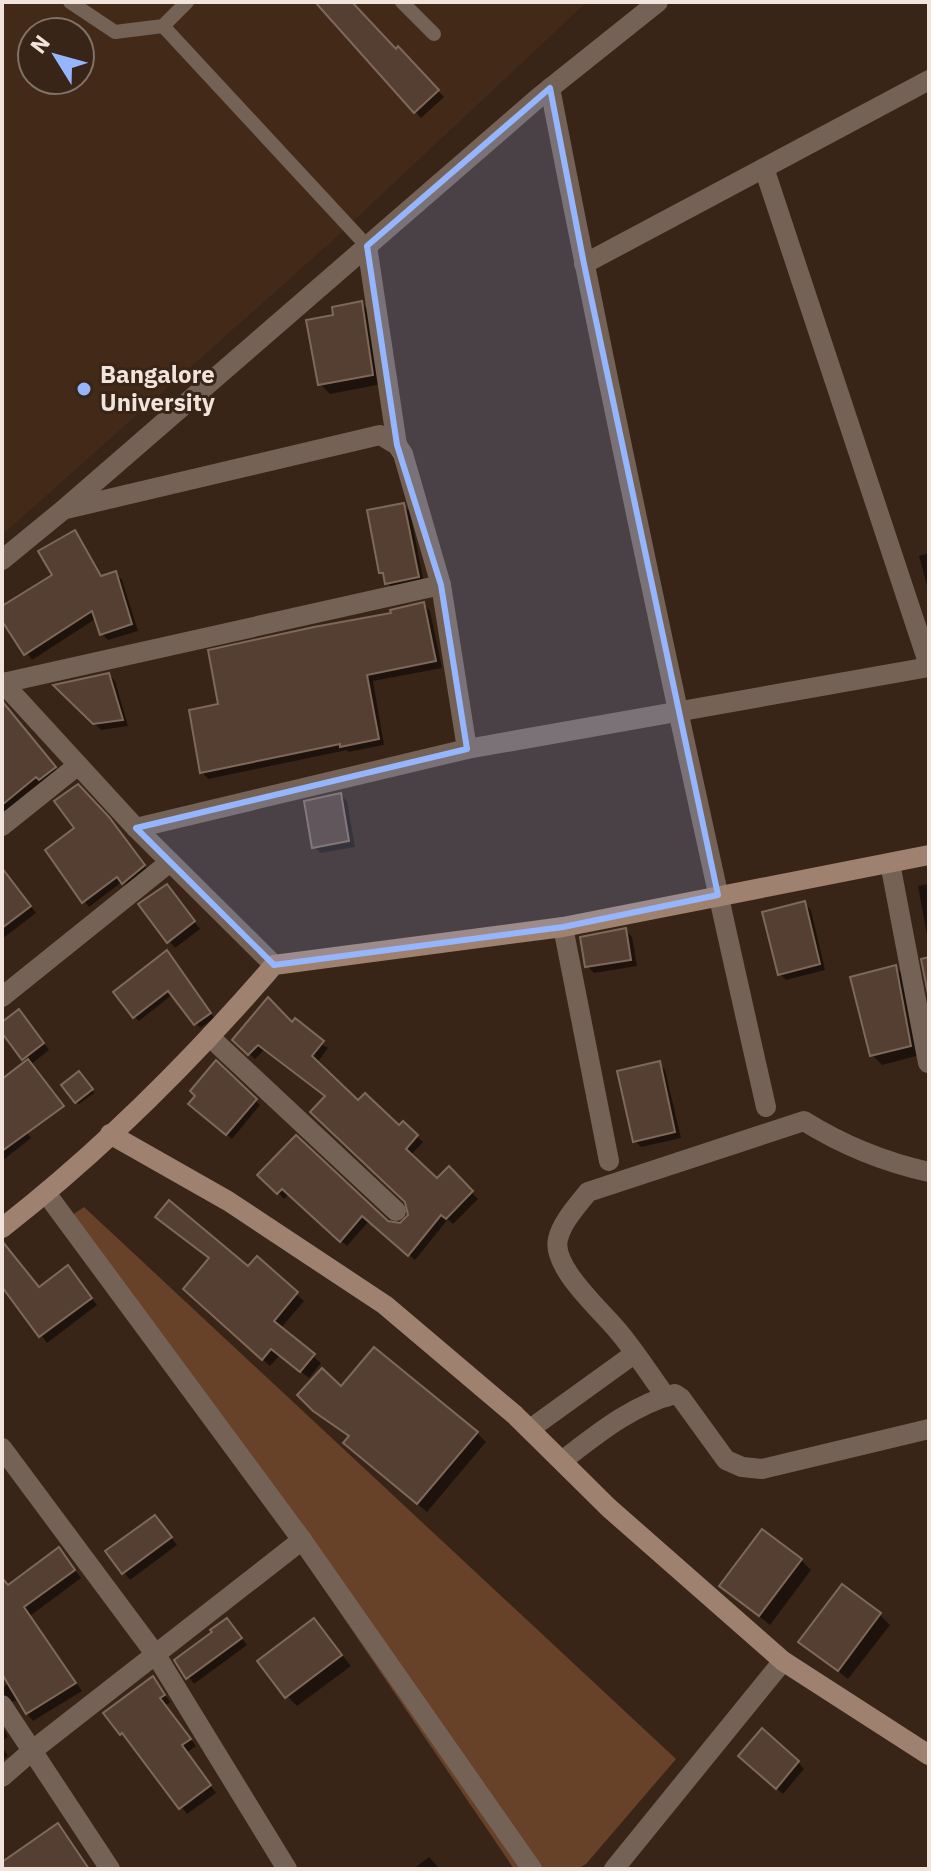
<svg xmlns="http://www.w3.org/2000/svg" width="931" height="1871" font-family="'IBM Plex Sans',sans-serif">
  <rect width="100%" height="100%" fill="#382518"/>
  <!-- built -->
  <path fill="#422918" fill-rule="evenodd" d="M2,2H587L330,243L2,535ZM32,32H80V80H32Z"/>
  <!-- green -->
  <polygon fill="#684228" points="84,1207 676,1759 586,1864 577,1869 514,1869 71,1216"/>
  <!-- shadow -->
  <g fill="#0007">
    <polygon points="317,2 350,2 396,51 398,49 444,97 421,118"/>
    <polygon points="361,303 371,313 382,384 330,394 320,384 336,317"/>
    <polygon points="403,505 410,512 424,583 393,590 381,572"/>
    <polygon points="75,533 81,539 103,577 115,573 122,580 138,631 108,640 102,634 97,618 32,660 2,617 2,609 54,575"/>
    <polygon points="929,553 929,593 919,556"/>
    <polygon points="423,604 430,611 442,668 373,681 384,745 348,752 347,750 208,779 202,772 221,706 393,615"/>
    <polygon points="109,675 115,681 128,726 101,730 57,686"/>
    <polygon points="2,704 60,774 2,816"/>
    <polygon points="340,795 347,801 355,847 321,853 314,847"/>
    <polygon points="114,825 149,872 129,888 123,881 89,907 48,851"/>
    <polygon points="2,869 36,913 2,939"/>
    <polygon points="929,884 929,946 918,886"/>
    <polygon points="173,893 200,929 175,948 141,905"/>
    <polygon points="804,903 811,910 825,970 786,980 780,974"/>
    <polygon points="625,930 632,937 637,966 594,973 587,966"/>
    <polygon points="171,957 214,1018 200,1028 173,994 139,1021 134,1016"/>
    <polygon points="896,968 906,978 920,1055 882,1065 872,1055"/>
    <polygon points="25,1018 49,1050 30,1065 2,1030 2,1025"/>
    <polygon points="292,1025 328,1048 317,1063 358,1103 399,1128 403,1124 423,1142 410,1156 437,1181 449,1169 478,1199 453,1224 448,1219 415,1260 369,1221 347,1246 289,1194 284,1199 260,1175 386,1222 399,1226 408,1220 411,1208 327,1097 265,1049 255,1059 235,1040"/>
    <polygon points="216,1063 260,1105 232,1139 196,1108"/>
    <polygon points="659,1063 665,1070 681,1138 641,1147 635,1141"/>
    <polygon points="81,1076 94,1093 79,1104 76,1102"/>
    <polygon points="2,1100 31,1138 2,1161"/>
    <polygon points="5,1246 40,1289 68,1268 97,1305 47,1343 2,1284 2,1249"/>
    <polygon points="257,1258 304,1301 280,1329 321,1363 309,1378 280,1355 270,1366 209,1312"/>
    <polygon points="342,1389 477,1433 486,1442 427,1512 355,1452 350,1437 325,1420 299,1395"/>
    <polygon points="161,1524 177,1545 130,1580 108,1552"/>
    <polygon points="66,1558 81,1578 30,1616 82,1691 33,1721 16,1701 2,1702 2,1688 9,1683 2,1673 2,1591"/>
    <polygon points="801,1560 811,1570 770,1625 721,1586"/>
    <polygon points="880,1615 890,1625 848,1679 801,1642"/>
    <polygon points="314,1621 351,1666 297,1706 287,1696"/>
    <polygon points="233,1627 247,1645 194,1684 177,1661"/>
    <polygon points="153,1678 170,1702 165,1706 196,1746 186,1753 216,1793 187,1814 106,1713"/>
    <polygon points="2,1726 8,1737 2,1741"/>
    <polygon points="2,1746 8,1756 2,1760"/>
    <polygon points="747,1762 798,1762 804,1769 783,1794"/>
    <polygon points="58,1826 90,1869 2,1869 2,1865"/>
    <polygon points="429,1857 440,1869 413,1869"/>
  </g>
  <!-- building -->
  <g fill="#543f32" stroke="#7e6859" stroke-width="2">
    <polygon points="315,2 352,2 396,49 398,46 439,90 414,113"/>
    <polygon points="362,301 373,375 318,385 306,320 333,315 332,307"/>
    <polygon points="404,503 419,577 385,584 383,573 379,573 367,510"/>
    <polygon points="75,530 101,576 116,571 132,624 100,635 92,611 24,655 2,621 2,606 52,575 38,551"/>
    <polygon points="424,602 436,661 367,675 379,739 340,747 340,744 200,773 189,710 218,704 208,650 314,627 391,613 390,610"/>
    <polygon points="109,673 123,720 93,724 53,685"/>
    <polygon points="2,701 56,767 39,780 36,777 2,805"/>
    <polygon points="78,784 109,817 145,865 122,884 117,877 82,903 45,850 74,828 54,801"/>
    <polygon points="341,793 349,841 312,848 304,801"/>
    <polygon points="2,868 31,906 2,928"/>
    <polygon points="167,884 195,921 167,943 138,904"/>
    <polygon points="805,901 820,964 778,975 762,912"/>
    <polygon points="626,928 631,960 585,967 580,937"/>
    <polygon points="167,950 211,1013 194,1025 168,991 133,1018 113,992"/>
    <polygon points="929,957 929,999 921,959"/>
    <polygon points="896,965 911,1046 870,1056 850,977"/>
    <polygon points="268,997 292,1022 295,1018 324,1041 312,1056 358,1100 365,1093 399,1125 403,1121 418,1135 406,1149 437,1178 449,1166 473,1191 446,1219 441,1215 408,1256 362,1216 340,1242 282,1189 277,1194 257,1175 296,1135 388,1221 400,1223 408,1215 405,1202 310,1112 325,1096 258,1045 248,1055 232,1040"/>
    <polygon points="19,1009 44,1043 22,1060 2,1033 2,1022"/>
    <polygon points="28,1059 64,1106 2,1151 2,1079"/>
    <polygon points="216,1060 257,1099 226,1135 188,1104 195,1096 190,1091"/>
    <polygon points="660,1061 675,1132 633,1142 617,1071"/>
    <polygon points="79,1071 93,1089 75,1103 61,1085"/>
    <polygon points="169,1200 248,1266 257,1256 298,1292 274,1321 315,1354 300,1372 271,1349 262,1360 183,1289 209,1258 155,1217"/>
    <polygon points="2,1241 39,1287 68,1265 92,1298 39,1337 2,1287"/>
    <polygon points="374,1347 478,1432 417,1504 343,1443 349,1436 313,1411 297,1395 322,1368 341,1386"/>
    <polygon points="155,1515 172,1537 122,1574 105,1551"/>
    <polygon points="762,1529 802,1559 759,1616 719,1586"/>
    <polygon points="59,1547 75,1570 24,1607 76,1683 26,1714 2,1674 2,1578 8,1585"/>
    <polygon points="842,1584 881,1613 838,1671 798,1642"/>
    <polygon points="227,1618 242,1638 186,1679 174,1660 212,1632 210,1630"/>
    <polygon points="314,1618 342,1655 285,1698 257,1661"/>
    <polygon points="153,1676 165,1695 160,1698 191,1739 182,1745 211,1785 179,1809 122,1733 120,1735 103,1713"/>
    <polygon points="762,1728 799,1761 776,1789 738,1756"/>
    <polygon points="58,1823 89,1869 2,1869 2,1862"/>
  </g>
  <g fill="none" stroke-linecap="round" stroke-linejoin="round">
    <!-- lane -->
    <g stroke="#756256" stroke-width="14">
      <polyline points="70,2 115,32 163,26 187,2"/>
      <polyline points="402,2 434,34"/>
      <polyline points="163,26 367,246"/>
    </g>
    <!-- street -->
    <g stroke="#756256" stroke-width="20">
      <path d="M550,88C616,429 689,768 766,1107"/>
      <polyline points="764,168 929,665"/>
      <polyline points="367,246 397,445"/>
      <polyline points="584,264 929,80"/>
      <polyline points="66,509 380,435 397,445 403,454 441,585 467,749"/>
      <polyline points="2,560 63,510 539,97 658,2"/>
      <polyline points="2,682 136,828 274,965"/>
      <polyline points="3,683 441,585"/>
      <polyline points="2,826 77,766"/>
      <polyline points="136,828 467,749 929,667"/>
      <polyline points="890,863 928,1063"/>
      <polyline points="563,927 609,1161"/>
      <polyline points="2,997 170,862"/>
      <polyline points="211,1038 396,1211"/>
      <polyline points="46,1193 302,1540 532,1869"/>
      <path d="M666,1397C650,1375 635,1351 618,1331C602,1311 551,1267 558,1239C562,1222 577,1206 588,1192L804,1121C844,1146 884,1162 929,1172"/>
      <polyline points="530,1429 634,1354"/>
      <polyline points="2,1448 156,1655 287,1869"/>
      <path d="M562,1461C596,1435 632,1405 675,1394L681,1398L726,1460L742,1467L762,1469L929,1429"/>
      <polyline points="2,1705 110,1869"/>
      <polyline points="2,1777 33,1750 302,1540"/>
      <polyline points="614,1869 783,1661"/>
    </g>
    <!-- secondary -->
    <g stroke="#9f816f" stroke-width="20">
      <polyline points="110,1134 228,1201 385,1305 515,1415 609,1508 783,1661 929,1755"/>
      <path d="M2,1228C101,1151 192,1060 274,965L563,927L929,855"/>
    </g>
  </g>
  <!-- marked area -->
  <path fill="#95b6fd" fill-opacity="0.2" stroke="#95b6fd" stroke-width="6" stroke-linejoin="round" d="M550,88L584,264L718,895L563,927L274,965L136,828L467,749L441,585L397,445L367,246Z"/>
  <!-- markers -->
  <circle fill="#95b6fd" stroke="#382518" stroke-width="3" cx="84" cy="389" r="8"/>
  <g text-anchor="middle" stroke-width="6" stroke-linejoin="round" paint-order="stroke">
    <!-- poi labels -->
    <g font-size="24" font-weight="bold" fill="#f1e4dc" stroke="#382518" text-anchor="start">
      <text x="100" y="383">Bangalore<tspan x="100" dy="28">University</tspan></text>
    </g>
  </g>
  <!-- border -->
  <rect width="931" height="1871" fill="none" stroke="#f1e4dc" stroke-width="8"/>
  <!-- north arrow -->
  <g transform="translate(56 56) rotate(307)"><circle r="38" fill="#382518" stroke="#827166" stroke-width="2"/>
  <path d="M0-6L14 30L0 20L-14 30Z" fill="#95b6fd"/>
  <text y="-12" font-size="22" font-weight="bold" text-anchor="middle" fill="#f1e4dc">N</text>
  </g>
</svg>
